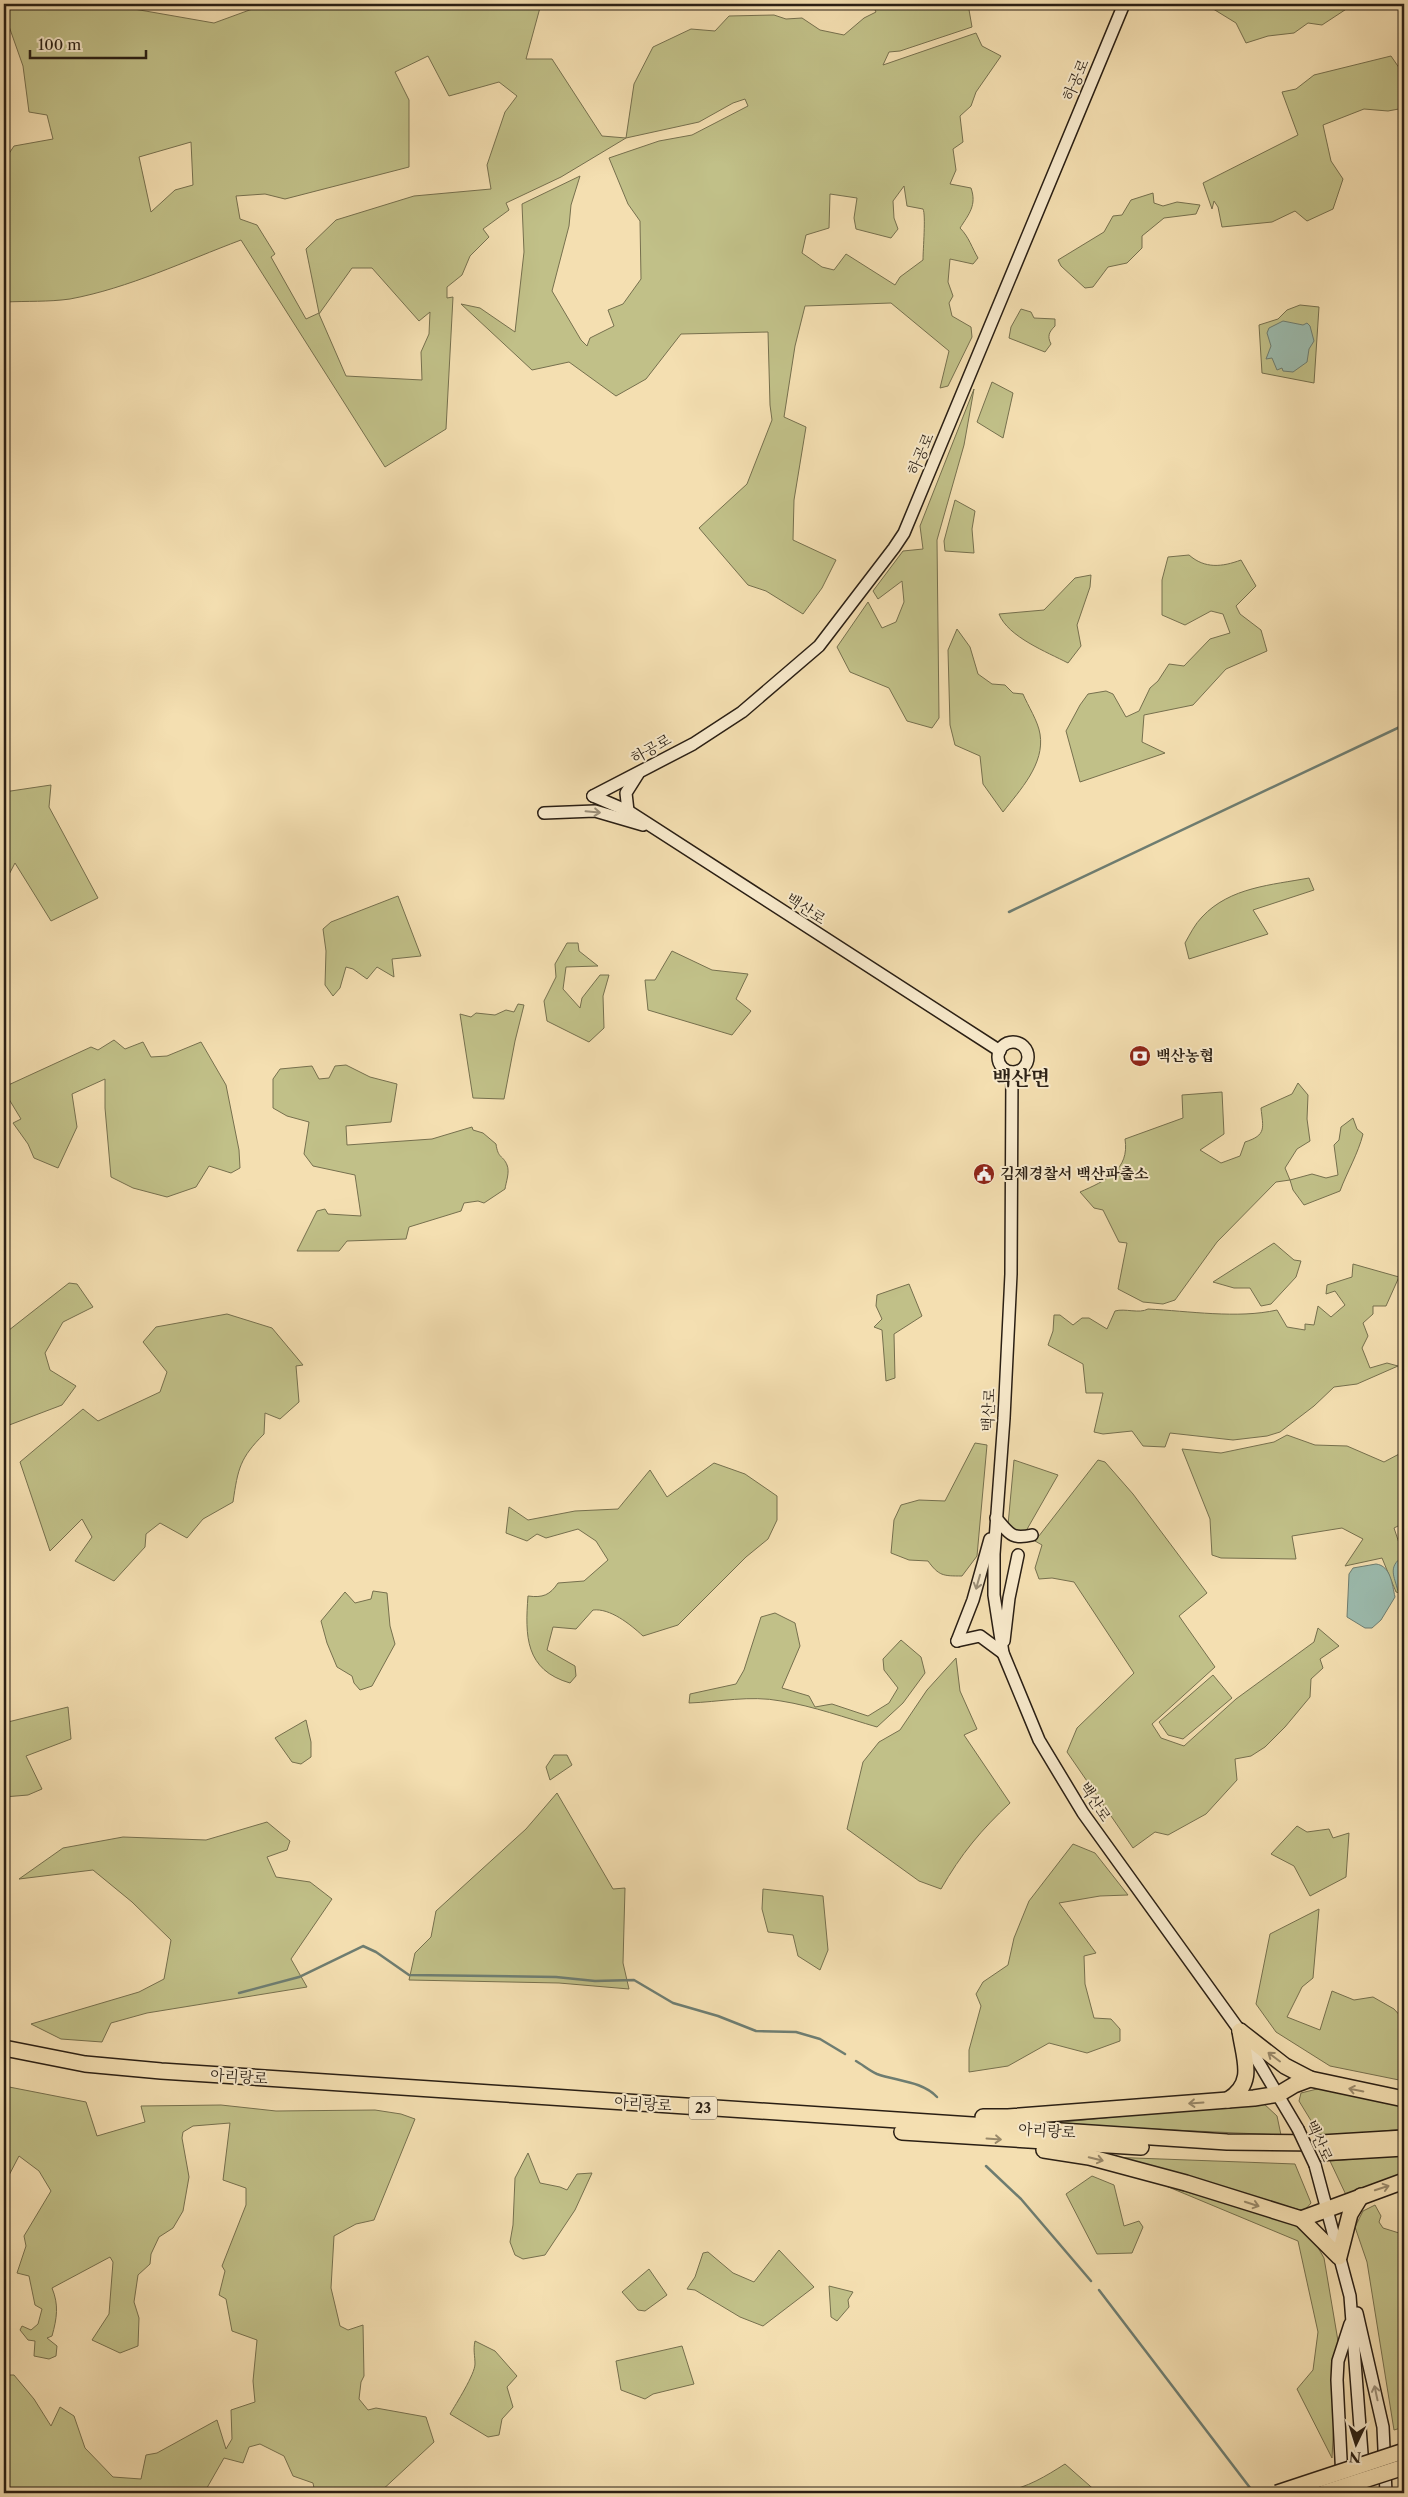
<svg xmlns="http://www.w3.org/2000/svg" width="1408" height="2497" font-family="'Libre Caslon Text','Noto Serif KR',serif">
  <rect width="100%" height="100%" fill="#f4dfb1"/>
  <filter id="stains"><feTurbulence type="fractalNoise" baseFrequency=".004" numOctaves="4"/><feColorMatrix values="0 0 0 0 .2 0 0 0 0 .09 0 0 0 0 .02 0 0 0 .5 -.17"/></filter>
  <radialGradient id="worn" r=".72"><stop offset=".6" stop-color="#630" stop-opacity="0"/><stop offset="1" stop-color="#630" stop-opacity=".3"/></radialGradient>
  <!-- green -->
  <g fill="#c1c088" stroke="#76704e" fill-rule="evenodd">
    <path d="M6,4H134V9L214,23L266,4H541L526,59H552L602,136L626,138L634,84L653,47L691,29L715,31L729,16L774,15L786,19L802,18L820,30L844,35L864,18L876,12L872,4H968L972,27L900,51L889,52L883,65L976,33L982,46L1001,56L976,92L971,106L960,116L963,142L953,149L956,170L950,184L971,188C977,205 969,214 960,228C969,237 972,248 978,258L973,264L950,259L948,282L953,296L949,303L952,316L971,327L972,337L948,386L940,388L949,351L891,303L805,306L795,346L784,417L806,427L794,500L793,540L836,560L822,588L803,614L766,591L748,585L699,528L747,484L772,420L770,405L768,332L681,334L646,379L616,396L569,362L532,370L461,304L480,308L515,332L524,252L522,204L580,176L571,205L569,226L552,291L581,340L587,346L590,338L614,326L608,310L623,304L641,279L640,221L628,204L609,158L659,141L692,135L748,106L745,99L733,103L699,122L626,138L561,177L506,203L509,210L483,229L489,237L470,256L462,275L447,287V298L453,297L446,429L385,467L241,240C185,261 129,288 70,299C49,302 26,301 5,302L4,161L14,146L53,139L47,115L29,112L23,66L5,15ZM428,56L449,96L499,82L517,96L505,112L487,165L491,189L414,196L336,220L306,249L319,313L306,319L271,257L275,254L257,225L240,219L236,196L265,194L285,199L409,167V100L395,72ZM191,142L193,185L175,190L151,212L139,157ZM904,186L907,206L923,209C926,215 923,249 923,260L900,277L895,285L846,254L834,270L822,267L802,253L806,235L829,228L830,194L857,198L854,218L856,229L891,238L898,229L894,218L893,201ZM352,268H372L419,321L430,312L429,334L421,352L422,380L346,376L319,314Z"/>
    <polygon points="1225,4 1354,4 1322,25 1308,23 1294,33 1268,36 1246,43 1236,23 1210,7"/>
    <polygon points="1391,56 1404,75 1404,108 1388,111 1364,109 1323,125 1331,161 1343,179 1333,209 1307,221 1295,211 1272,222 1222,227 1218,207 1214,201 1212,209 1203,183 1298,135 1282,92 1296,89 1314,75"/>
    <polygon points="1153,193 1154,203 1163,206 1177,202 1200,205 1196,214 1164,218 1142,236 1142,248 1127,263 1108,267 1093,287 1085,288 1061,266 1058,260 1104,232 1113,216 1122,215 1131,200"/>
    <polygon points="1300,305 1319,307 1314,383 1262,373 1259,325 1278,319 1287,310"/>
    <path d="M1021,309L1031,312L1034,318L1055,319V326C1049,332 1047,336 1051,344L1045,352L1009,338L1011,327Z"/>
    <polygon points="992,382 1013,393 1003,438 977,422"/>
    <polygon points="974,389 964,445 937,540 939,718 932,728 907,721 889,688 850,672 837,647 868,602 882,628 896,622 904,602 902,581 878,599 873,591 903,551 923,549 920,526"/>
    <polygon points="955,500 975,511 972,529 974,553 945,551 944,541"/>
    <path d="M1189,555C1205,569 1222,567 1241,560L1256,586L1236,606L1240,614L1261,630L1267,651L1226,669L1193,705L1144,715L1142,742L1165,753L1080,782L1066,731L1080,705L1088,694L1106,691L1113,694L1126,717L1139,711L1150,688L1158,681L1169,664L1184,666L1210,639L1230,633L1223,614L1211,611L1185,625L1162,615V580L1168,557Z"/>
    <path d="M1091,575L1090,587L1077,625L1081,646L1068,663C1047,652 1008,637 999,614L1044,610L1075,578Z"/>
    <path d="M957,629L970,647L978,674L992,684L1005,685L1013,693L1023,694C1028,706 1038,721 1040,734C1045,764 1020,790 1003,812L983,784L980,756L955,745L950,725L948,650Z"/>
    <polygon points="51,785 49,807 98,898 51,921 15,863 4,884 4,792"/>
    <path d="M1309,878L1314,890L1253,910L1268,934L1189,959L1185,943C1190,934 1195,924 1202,917C1230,887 1272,885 1309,878Z"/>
    <polygon points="398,896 421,956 392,959 394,977 377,967 367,979 353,969 346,967 340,988 333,996 325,985 326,951 323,929 331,922"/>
    <polygon points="567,943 578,943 579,951 598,966 566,967 563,989 580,1008 582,998 600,975 609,975 603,996 604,1028 589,1042 547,1021 544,1001 556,977 555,964"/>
    <polygon points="672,951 712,970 748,974 736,999 751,1011 732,1035 648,1010 645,980 655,980"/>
    <polygon points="518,1004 524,1005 515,1041 504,1099 473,1098 460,1014 471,1017 476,1013 495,1015 506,1010 514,1012"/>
    <polygon points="114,1040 125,1049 143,1042 151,1057 167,1056 201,1042 226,1085 239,1150 240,1168 231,1173 209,1166 196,1187 167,1197 133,1188 111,1177 105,1108 105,1079 72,1094 77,1127 58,1168 34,1158 28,1144 13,1123 21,1119 4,1091 4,1087 91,1047 98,1050"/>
    <path d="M346,1065L370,1077L397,1084L391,1122L346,1126L347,1145L432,1139L472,1127L473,1130L483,1133L496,1144C498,1159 503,1155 507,1165C510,1172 506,1182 505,1189L484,1203L478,1201L464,1203L461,1211L409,1227L406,1239L347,1241L339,1251H297L317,1211L325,1209L328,1214L361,1216L355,1175L313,1166L304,1154L309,1122L287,1116L273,1108V1079L280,1069L312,1066L319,1079L329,1078L335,1066Z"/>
    <path d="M1298,1083L1308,1095L1307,1119L1310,1141L1297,1149L1285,1168L1290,1180L1312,1174L1326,1178L1338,1175L1334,1145L1339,1140L1341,1127L1353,1118L1357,1129L1363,1134C1358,1154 1347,1172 1340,1191L1304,1205L1293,1190L1290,1180L1276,1182L1217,1242L1175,1300L1163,1304L1143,1302L1118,1289L1127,1243L1119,1242L1103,1210L1094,1208L1080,1192C1105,1181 1130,1170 1125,1139L1183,1118L1182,1095L1222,1092L1224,1134L1200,1150L1221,1163L1240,1156L1245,1142C1267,1135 1263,1128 1261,1108L1292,1094Z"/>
    <polygon points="1274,1243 1294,1260 1301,1261 1296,1277 1271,1304 1261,1306 1250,1288 1234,1288 1213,1282"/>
    <path d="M1353,1264L1399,1277L1386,1306H1373V1314L1363,1323L1368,1336L1362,1348L1370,1368L1387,1363L1398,1366L1357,1384L1334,1387L1314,1406L1280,1432L1267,1436L1233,1440L1170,1433L1165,1447L1143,1446L1132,1431L1103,1434L1094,1432L1103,1393H1086L1083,1364L1048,1345L1053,1331L1054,1315H1060L1073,1325L1082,1318H1089L1107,1329L1115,1311C1125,1308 1139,1314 1148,1309C1188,1311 1238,1319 1277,1310L1287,1327L1305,1330V1324L1314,1325L1318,1306L1331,1317L1345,1305L1335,1291L1326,1294L1327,1285L1352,1277Z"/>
    <polygon points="69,1283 77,1284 93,1307 63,1322 45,1353 50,1370 76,1386 62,1405 4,1427 4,1334"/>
    <polygon points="909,1284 922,1316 894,1334 895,1378 886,1381 882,1330 874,1327 882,1319 876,1306 877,1295"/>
    <path d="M227,1314L272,1328L303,1365L296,1366L299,1402L280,1419L265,1413L264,1434C240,1458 238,1468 233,1502L203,1519L187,1538L160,1523L146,1534L145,1547L114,1581L75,1561L92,1537L82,1519L50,1551L20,1462L83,1409L98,1421L160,1392L167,1372L143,1342L156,1327Z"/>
    <polygon points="1287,1435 1315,1445 1347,1446 1384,1462 1401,1453 1404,1455 1404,1523 1394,1528 1400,1546 1404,1548 1404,1594 1396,1592 1382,1558 1345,1566 1363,1539 1342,1528 1292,1536 1296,1559 1221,1558 1212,1555 1210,1519 1182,1449 1221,1453 1274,1442"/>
    <path d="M975,1443L987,1445L977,1556L962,1576C943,1576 939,1576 928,1561L909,1560L891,1553L894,1520L901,1505L919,1500L945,1501Z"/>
    <polygon points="1014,1460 1058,1475 1026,1531 1018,1533 1008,1525"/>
    <polygon points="1098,1460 1105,1462 1133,1494 1207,1593 1179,1616 1215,1667 1152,1724 1161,1738 1184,1746 1236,1699 1314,1642 1318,1628 1339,1646 1320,1659 1323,1668 1311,1679 1310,1697 1285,1727 1265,1747 1251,1756 1235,1759 1237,1780 1206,1814 1168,1835 1155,1832 1133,1848 1067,1752 1077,1728 1134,1673 1074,1582 1052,1578 1039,1579 1035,1568 1042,1545 1035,1541"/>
    <path d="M714,1463L745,1474L777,1496V1520L768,1539L746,1557L678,1625L643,1636C630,1624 610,1608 593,1610L576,1629L553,1627L547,1650L575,1666L576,1676L570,1683C525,1670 525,1636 528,1596C543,1598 550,1595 558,1583L584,1581L608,1560L596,1541L578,1529L546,1538L537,1534L527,1541L506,1533L509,1507L528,1520L575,1511L618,1509L650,1470L667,1497Z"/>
    <polygon points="373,1591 387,1593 390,1626 395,1644 372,1686 360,1690 354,1683 352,1676 337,1667 327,1643 321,1621 345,1592 355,1603 371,1599"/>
    <path d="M775,1613L795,1623L800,1646L782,1688L809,1696L815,1707L832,1704L868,1716L889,1703L898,1688L884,1670L883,1659L901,1640L921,1657L925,1673L903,1703L877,1727C846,1718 813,1706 781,1701C750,1695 719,1702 689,1703L690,1694L736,1684L744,1670L761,1617Z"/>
    <path d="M956,1658L960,1691L977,1729L964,1735L1010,1803C981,1830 961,1854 941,1889L919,1881L847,1829L863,1762L879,1742L900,1730L927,1690Z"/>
    <polygon points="1213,1675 1232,1698 1183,1739 1168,1735 1159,1722"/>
    <polygon points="68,1707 71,1739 26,1756 42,1789 28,1795 4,1797 4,1723"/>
    <polygon points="306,1720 311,1742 311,1757 301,1764 292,1762 275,1738"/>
    <polygon points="554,1755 567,1755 572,1765 550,1780 546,1767"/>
    <polygon points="557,1793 613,1889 625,1888 623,1963 629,1989 559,1983 409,1980 415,1953 431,1937 436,1911 526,1829"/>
    <polygon points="267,1822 290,1841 287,1850 267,1857 276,1877 310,1882 332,1899 291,1959 307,1987 147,2013 111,2023 102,2042 61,2039 31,2024 139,1992 164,1979 171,1940 132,1902 93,1870 19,1879 63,1848 123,1837 206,1840"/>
    <polygon points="1297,1826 1307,1832 1329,1829 1333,1838 1349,1833 1346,1877 1310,1896 1294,1866 1271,1854"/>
    <polygon points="1073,1844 1095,1853 1128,1895 1100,1896 1059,1903 1096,1953 1084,1956 1085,1984 1094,2018 1111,2019 1120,2029 1120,2041 1087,2053 1049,2043 1008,2066 969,2072 969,2050 981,2006 976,1994 983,1982 1008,1965 1014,1938 1029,1901"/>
    <polygon points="763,1889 823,1896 828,1950 820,1970 798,1956 793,1935 768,1932 762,1909"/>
    <polygon points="1319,1909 1313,1978 1302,1987 1287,2017 1320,2030 1332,1991 1354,2000 1373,1997 1394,2009 1404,2020 1404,2081 1330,2066 1276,2032 1256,2004 1270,1934"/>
    <path d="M4,2086L86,2102L97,2136L145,2122L141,2106L221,2105L276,2111L375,2110L401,2114L415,2119L374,2220L356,2224L334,2236L331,2288L340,2326L348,2330L363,2325L364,2376L361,2382L359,2399L368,2410L376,2408L426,2417L434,2442L379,2493H327L326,2491L315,2493L313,2483L293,2476L284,2456L260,2444L249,2447L243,2463L224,2458L204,2493H4V2375H14L34,2399L51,2426L60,2407L74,2416L85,2448L113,2477L141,2479L146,2455L157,2453L217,2420L226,2449L232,2439L231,2410L255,2402L253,2381L257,2340L232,2331L226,2299L219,2295L225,2271L222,2266L246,2205V2188L223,2180L230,2123L193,2126L183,2132L182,2138L189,2177L183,2211L173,2228L159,2237L151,2254L150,2264L138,2275L134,2302L139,2318L138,2346L120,2353L92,2340L109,2314L113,2262L110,2257L52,2288C59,2305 57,2318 52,2336L47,2338L57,2346L56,2356L49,2359L34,2356L35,2341L28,2340L20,2330L22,2326L31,2330L38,2324L42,2309L35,2305L29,2276L17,2273L26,2246L24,2236L51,2191L39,2171L19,2156L6,2181L4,2192Z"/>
    <polygon points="1321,2088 1404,2104 1404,2129 1321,2137 1299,2101 1301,2093"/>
    <polygon points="1262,2102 1277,2116 1281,2135 1044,2124"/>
    <polygon points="528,2153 540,2183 560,2187 567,2190 577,2174 592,2173 575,2210 545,2255 523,2259 515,2255 510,2242 513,2225 515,2178"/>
    <polygon points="1404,2155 1404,2178 1347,2197 1330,2161"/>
    <polygon points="1108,2157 1295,2164 1311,2203 1304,2211"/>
    <polygon points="1092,2176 1114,2185 1124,2226 1139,2221 1143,2227 1132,2253 1097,2254 1066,2194"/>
    <polygon points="1166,2186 1295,2223 1316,2244 1324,2258 1338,2341 1332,2458 1297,2389 1313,2370 1318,2332 1298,2241"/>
    <polygon points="1375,2205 1381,2216 1379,2222 1383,2228 1399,2233 1404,2223 1404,2427 1394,2430 1367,2262 1355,2227 1363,2211"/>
    <polygon points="779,2250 814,2287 763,2326 740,2317 695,2290 687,2289 695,2277 703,2253 708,2252 733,2273 754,2282"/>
    <polygon points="649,2269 667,2295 645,2311 638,2310 622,2292"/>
    <polygon points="829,2286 853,2292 848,2300 849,2307 837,2321 831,2317"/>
    <path d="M475,2341L495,2351L517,2376L507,2387L513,2407L502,2419L499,2435L488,2437L450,2414C456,2404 475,2374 475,2364C475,2356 473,2350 475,2341Z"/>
    <polygon points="682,2346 694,2384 653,2394 645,2399 621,2390 616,2361"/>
    <path d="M1065,2464L1098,2493H1005V2491C1027,2488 1046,2476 1065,2464Z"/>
  </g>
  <!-- water -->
  <g fill="#9cbcaf" stroke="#6e7d71">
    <polygon points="1283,321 1303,325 1307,323 1310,326 1314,341 1309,349 1307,362 1293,372 1283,371 1282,368 1277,370 1272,358 1266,359 1271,346 1267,333 1269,328"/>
    <path d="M1402,1557H1404V1589L1398,1591C1394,1576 1388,1567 1402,1557Z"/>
    <path d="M1376,1564C1391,1566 1392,1584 1395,1597L1381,1620L1372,1628H1365L1347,1617L1349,1574L1353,1568Z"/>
  </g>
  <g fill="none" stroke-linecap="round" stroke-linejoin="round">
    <!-- stream -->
    <g stroke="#6e7d71" stroke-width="2.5">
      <polyline points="1009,912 1404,725"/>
      <polyline points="239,1993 299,1977 363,1946 376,1952 409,1975 556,1977 595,1981 634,1980 673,2003 718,2016 756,2031 796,2032 820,2039 845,2054"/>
      <path d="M856,2061C863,2065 870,2071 877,2074C896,2081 922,2081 937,2097"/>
      <polyline points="986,2166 1021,2199 1091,2281"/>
      <polyline points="1099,2290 1254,2493"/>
    </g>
    <!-- secondary casing -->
    <g stroke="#2a1f14" stroke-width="14">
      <g id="secondary">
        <polyline points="593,796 693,744 742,712 819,646 894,548 904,533 1124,4"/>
        <polyline points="593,796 628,811 656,829 1000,1051"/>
        <polyline points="628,811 626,793 638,774"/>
        <polyline points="544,813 595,811 643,825"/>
        <circle cx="1013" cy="1057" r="15"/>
        <polyline points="1012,1072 1011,1274 1004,1418 994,1554 994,1595 1003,1653 1039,1740 1083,1813 1240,2031 1298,2129"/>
        <path d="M996,1518C1009,1533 1011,1540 1032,1535"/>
        <polyline points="957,1641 973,1600 990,1539"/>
        <polyline points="957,1641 980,1636 1003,1653"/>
        <polyline points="1004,1641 1009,1598 1018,1555"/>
        <polyline points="1315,2165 1350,2296 1365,2493"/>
        <polyline points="1357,2313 1383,2427 1386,2493"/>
        <polyline points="1342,2479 1337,2380 1338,2361 1350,2324"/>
      </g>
    </g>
    <!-- highway casing -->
    <g stroke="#2a1f14" stroke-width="18">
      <g id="highway">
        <polyline points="1240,2031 1285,2066 1310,2079"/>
        <polyline points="4,2048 85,2064 161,2071 1227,2142 1321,2143 1404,2138"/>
        <path d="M1228,2100C1256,2083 1244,2059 1240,2031"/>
        <polyline points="983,2117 1008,2117 1254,2098 1279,2094 1294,2085 1310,2079 1404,2099"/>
        <polyline points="902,2132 1141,2147"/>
        <polyline points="1044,2150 1089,2157 1186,2183 1301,2219 1404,2181"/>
        <polyline points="1318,2153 1404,2148"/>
        <polyline points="1301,2219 1339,2257 1350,2214 1361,2196"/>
      </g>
    </g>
    <!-- secondary -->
    <use href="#secondary" stroke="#f8eacc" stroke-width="11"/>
    <!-- highway -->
    <use href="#highway" stroke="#f4dfb1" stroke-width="15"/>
    <!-- secondary-bridge casing -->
    <g stroke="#2a1f14" stroke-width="14" stroke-linecap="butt">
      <polyline id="secondary-bridge" points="1298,2129 1315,2165"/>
    </g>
    <!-- highway-bridge casing -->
    <g stroke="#2a1f14" stroke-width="18" stroke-linecap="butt">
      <g id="highway-bridge">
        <polyline points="1277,2493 1404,2451"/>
        <polyline points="1324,2493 1404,2467"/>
      </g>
    </g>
    <!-- secondary-bridge -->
    <use href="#secondary-bridge" stroke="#f8eacc" stroke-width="11"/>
    <!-- highway-bridge -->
    <use href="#highway-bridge" stroke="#f4dfb1" stroke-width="15"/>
  </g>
  <!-- one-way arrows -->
  <defs><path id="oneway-shaft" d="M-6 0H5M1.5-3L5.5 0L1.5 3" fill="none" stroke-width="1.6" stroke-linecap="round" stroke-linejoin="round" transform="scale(1.25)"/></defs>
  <g stroke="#9b8f79">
    <use href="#oneway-shaft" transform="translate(593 812) rotate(5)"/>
    <use href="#oneway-shaft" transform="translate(978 1582) rotate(106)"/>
    <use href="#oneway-shaft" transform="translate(1376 2393) rotate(-102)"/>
  </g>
  <g stroke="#99896a">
    <use href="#oneway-shaft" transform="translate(1274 2057) rotate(-143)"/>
    <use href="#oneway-shaft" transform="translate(1356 2090) rotate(-169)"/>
    <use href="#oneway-shaft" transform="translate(1196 2103) rotate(176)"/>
    <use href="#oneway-shaft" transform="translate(994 2139) rotate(4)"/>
    <use href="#oneway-shaft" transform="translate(1096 2159) rotate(14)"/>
    <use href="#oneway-shaft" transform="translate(1382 2188) rotate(-18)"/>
    <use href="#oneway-shaft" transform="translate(1252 2204) rotate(18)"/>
  </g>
  <!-- icons -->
  <defs>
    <g id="bank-disc" transform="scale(1.125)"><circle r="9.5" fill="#8f2418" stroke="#f8eacc"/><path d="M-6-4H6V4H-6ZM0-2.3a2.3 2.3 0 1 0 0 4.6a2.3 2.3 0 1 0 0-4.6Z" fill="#fff"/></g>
    <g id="civic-disc" transform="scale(1.125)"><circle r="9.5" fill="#8f2418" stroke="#f8eacc"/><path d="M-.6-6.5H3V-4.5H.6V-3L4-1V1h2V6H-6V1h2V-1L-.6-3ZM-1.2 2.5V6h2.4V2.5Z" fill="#fff"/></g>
  </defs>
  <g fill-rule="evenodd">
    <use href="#bank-disc" x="1140" y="1056"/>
    <use href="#civic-disc" x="984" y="1174"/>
  </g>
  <g text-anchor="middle" stroke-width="4" stroke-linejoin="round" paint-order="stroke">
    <!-- shield labels -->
    <rect fill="#f8eacc" stroke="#685c4b" stroke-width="1" x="689" y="2096.5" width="28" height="23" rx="4"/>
    <g font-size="14" font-weight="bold" fill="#2a1f14">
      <text x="703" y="2113">23</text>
    </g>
    <!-- street labels -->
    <g font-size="15" fill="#2a1f14" stroke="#f8eacc">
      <text transform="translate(1076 80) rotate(-67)" y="5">하공로</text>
      <text transform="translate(921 454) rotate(-67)" y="5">하공로</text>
      <text transform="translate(651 749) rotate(-29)" y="5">하공로</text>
      <text transform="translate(806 909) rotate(33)" y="5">백산로</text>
      <text transform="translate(989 1410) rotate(-87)" y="5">백산로</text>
      <text transform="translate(1095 1802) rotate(57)" y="5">백산로</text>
      <text transform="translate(239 2077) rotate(4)" y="5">아리랑로</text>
      <text transform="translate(643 2104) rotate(4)" y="5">아리랑로</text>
      <text transform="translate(1047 2131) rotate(4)" y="5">아리랑로</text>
      <text transform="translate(1319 2141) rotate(66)" y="5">백산로</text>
    </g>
    <!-- poi labels -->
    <g font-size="15" font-weight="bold" fill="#2a1f14" stroke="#f8eacc" text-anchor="start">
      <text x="1156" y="1061">백산농협</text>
      <text x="1000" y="1179">김제경찰서 백산파출소</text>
    </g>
    <!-- district labels -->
    <g font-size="20" font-weight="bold" fill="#2a1f14" stroke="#f8eacc">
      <text x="1021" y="1085">백산면</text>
    </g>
  </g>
  <!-- margin -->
  <rect width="1408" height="2497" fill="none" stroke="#f4dfb1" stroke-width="20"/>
  <rect x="5" y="5" width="1398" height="2487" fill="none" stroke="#2a1f14" stroke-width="2.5"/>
  <rect x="10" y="10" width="1388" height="2477" fill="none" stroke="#2a1f14"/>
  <!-- north arrow -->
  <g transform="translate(1356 2444) rotate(184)" stroke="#f8eacc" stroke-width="4" paint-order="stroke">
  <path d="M0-4L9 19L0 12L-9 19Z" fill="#2a1f14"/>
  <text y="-8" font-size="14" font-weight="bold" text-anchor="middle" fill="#2a1f14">N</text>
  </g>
  <!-- scale -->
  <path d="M30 50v8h116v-8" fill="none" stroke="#2a1f14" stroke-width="2.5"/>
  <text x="38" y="50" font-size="15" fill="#2a1f14" stroke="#f8eacc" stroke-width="4" paint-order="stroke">100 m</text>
  <rect width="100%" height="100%" filter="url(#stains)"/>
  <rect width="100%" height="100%" fill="url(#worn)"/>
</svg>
